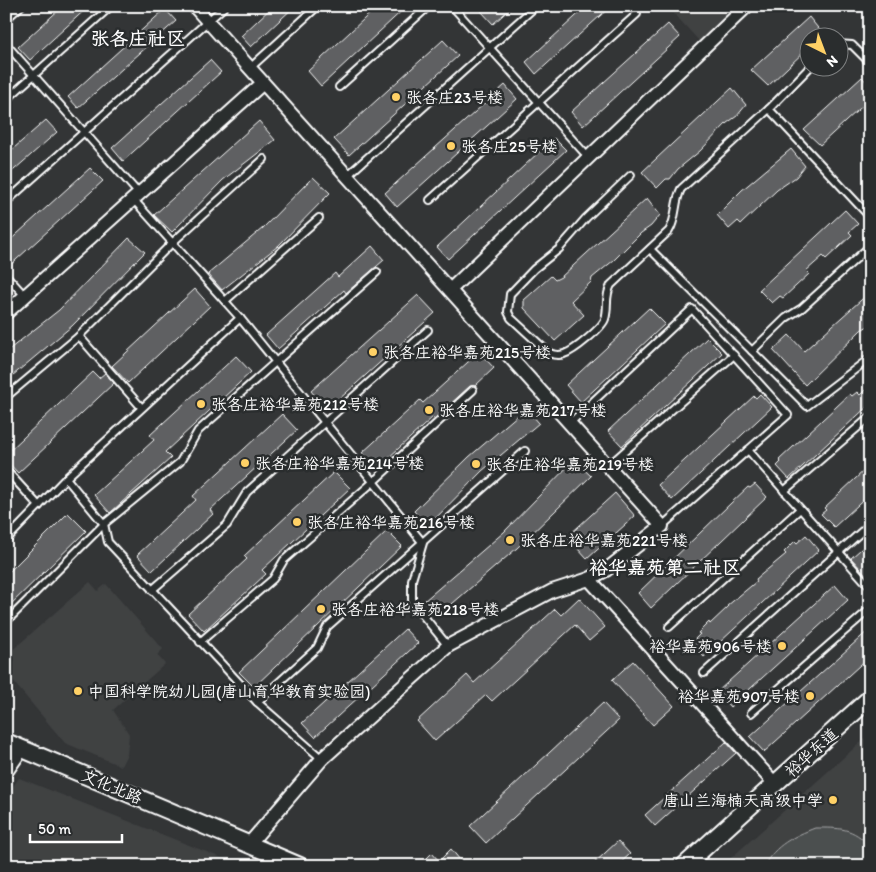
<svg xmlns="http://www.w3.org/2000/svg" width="876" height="872" font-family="Itim,'LXGW WenKai TC',sans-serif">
  <rect width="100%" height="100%" fill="#333536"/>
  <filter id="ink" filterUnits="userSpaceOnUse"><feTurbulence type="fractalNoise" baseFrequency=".02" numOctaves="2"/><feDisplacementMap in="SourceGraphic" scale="10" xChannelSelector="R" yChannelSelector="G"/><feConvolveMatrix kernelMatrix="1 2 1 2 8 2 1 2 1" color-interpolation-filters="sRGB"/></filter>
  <g filter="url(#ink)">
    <!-- built -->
    <g fill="#404243">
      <polygon points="667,6 743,6 702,44"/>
      <polygon points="90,582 98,591 106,584 163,649 157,655 165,664 113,710 129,734 127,754 121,766 65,743 6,673 6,667 15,660 9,653"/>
      <polygon points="870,734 870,866 722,866"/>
      <polygon points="19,778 242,866 6,866 6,796"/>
    </g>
    <!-- green -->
    <path fill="#4c4f50" stroke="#a6a7a8" d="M815,828C840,828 852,827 870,846V866H764C775,845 794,836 815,828Z"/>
    <!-- building -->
    <g fill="#5f6162" stroke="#fff">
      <polygon points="63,6 89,6 30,60 18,47"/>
      <polygon points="273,6 295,6 251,47 241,36"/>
      <polygon points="378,6 407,6 321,86 308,71"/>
      <polygon points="486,6 513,6 493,24 481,11"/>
      <polygon points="587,6 611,6 536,74 526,62"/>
      <polygon points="165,9 176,21 78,108 68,97"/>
      <polygon points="809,17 826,38 808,38 808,48 768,86 751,70"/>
      <polygon points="668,24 680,37 583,126 571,112"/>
      <polygon points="443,40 458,56 349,155 334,139"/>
      <polygon points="210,60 221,72 123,161 112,148"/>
      <polygon points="862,77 870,86 870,99 820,145 804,130"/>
      <polygon points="505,85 517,99 397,207 385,193"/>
      <polygon points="732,88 746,105 737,116 727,123 700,151 678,169 670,179 666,179 657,188 642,172"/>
      <polygon points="46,120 57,132 6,177 6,155"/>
      <polygon points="259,121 275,140 223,180 172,232 154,215"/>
      <polygon points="554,138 566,150 448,259 437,247"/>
      <polygon points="791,149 805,166 796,177 777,190 741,224 738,221 729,229 717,215 742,190"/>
      <polygon points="90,168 103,181 6,269 6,244"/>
      <polygon points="313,177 330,193 278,246 222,290 208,274 263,228"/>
      <polygon points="647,198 660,215 651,226 641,233 614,260 592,278 591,282 571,301 584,315 555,341 524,308 524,300 551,276 555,280 561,277"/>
      <polygon points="845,210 858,224 849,232 852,235 826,259 823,256 806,271 809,274 783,298 780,296 772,303 759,290"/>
      <polygon points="129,238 145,252 72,326 6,381 6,352 59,310"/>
      <polygon points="372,246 384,260 346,293 344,290 278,349 266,335 335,273 338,277"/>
      <polygon points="195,289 210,306 128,383 112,366"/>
      <polygon points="870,292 870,325 861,330 805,385 773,350 789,335 804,351"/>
      <polygon points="418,295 435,313 327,410 311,391"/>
      <polygon points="649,308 665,324 581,402 566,385"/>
      <polygon points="707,338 722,353 622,446 608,431"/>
      <polygon points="479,352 494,368 475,386 470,386 434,419 433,417 376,469 362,453 420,400 423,403"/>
      <polygon points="236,356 251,372 165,452 171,458 110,513 94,495 154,440 150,435"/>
      <polygon points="93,372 99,378 105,373 114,383 18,473 6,460 6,454"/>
      <polygon points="870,385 870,404 789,479 777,466 781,462 779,460 850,394 852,396 857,392 860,395"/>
      <polygon points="760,394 772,407 672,500 658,485 754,396 756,398"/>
      <polygon points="526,408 539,423 482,471 427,527 414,511 469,457"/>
      <polygon points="282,414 297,430 210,510 213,514 152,571 137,555 196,500 193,496"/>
      <polygon points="574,460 591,476 517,548 438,616 424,601 504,532"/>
      <polygon points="870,465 870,494 834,527 821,514 826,510 824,508"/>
      <polygon points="334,472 350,488 262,570 266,574 204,631 188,614 247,559 244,556"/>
      <polygon points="755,484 767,497 651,608 638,593 730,504 748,487 750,488"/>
      <polygon points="615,493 635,516 587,559 567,537"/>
      <polygon points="68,513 86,531 6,609 6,575"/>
      <polygon points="387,531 402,546 254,687 239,672"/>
      <polygon points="806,535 819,550 704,657 691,643 700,634 698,633 709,622 710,624 728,607 727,606 757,581 756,579 786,554 784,552 795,541 797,543"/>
      <polygon points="870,541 870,579 851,558"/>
      <polygon points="835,585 848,600 730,707 717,692"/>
      <polygon points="579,598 605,627 589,641 575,625 492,701 486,695 435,741 417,721 467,675 474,683 555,609 561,615"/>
      <polygon points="405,629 418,643 315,737 302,723"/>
      <polygon points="870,629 870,656 764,752 750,737"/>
      <polygon points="633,661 674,706 653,725 612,680"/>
      <polygon points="603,703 619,720 486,843 470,826"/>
      <polygon points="726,742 736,753 655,826 645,815"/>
      <polygon points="618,841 630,854 617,866 591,866"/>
      <polygon points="451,849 465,866 419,866 432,853 439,861"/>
    </g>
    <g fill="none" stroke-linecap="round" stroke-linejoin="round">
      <!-- service casing -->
      <g stroke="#fff" stroke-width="10">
        <g id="service">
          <polyline points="452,6 589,158"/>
          <polyline points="6,19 21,6"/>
          <polyline points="6,44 139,194"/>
          <polyline points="838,44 852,45 870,63"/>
          <polyline points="250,68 318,6"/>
          <polyline points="339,87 429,6"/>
          <polyline points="6,100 111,6"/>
          <polyline points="769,109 870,217"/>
          <path d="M631,175L586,218L559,249L534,269L510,294L508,312L511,318L549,353C554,355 559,356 564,354C574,351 602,328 605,319C609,307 604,298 611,285L669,231C677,218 674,203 681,189L769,109L809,68"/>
          <polyline points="347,176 536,6"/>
          <polyline points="133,199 240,318 423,543 412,580 412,602 448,646"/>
          <polyline points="430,200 637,14"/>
          <polyline points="6,202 225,6"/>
          <polyline points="650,249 807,406 870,358"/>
          <polyline points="6,275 25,296"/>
          <polyline points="225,301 319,218"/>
          <polyline points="79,336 141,407"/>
          <polyline points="752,351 786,318 802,308 870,246"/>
          <polyline points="6,397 79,336 172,243 264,159"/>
          <polyline points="570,423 692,309 788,415 662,526"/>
          <polyline points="748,450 870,587"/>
          <polyline points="608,466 734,355"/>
          <polyline points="6,470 39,506"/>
          <polyline points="66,478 104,524 108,542 257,702 322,759"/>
          <polyline points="784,491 870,417"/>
          <polyline points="6,540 66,478 240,318"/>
          <polyline points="152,590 227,525 247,492 428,330"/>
          <polyline points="6,622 104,524 180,462 198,431 377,272"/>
          <polyline points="669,627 800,509"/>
          <polyline points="200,642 273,579 284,560 373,482 473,390"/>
          <polyline points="704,673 870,524"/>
          <polyline points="257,702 317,648 327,627 525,451"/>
          <polyline points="751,713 870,609"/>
        </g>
      </g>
      <!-- minor casing -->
      <g stroke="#fff" stroke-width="16">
        <g id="minor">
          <polyline points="194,6 662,526 606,570 589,579 552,591 448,646 322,759 249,844"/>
          <polyline points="450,290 747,6"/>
          <polyline points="6,313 263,83"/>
          <polyline points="589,579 775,784"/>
          <polyline points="6,772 22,749"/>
        </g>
      </g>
      <!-- tertiary casing -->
      <g stroke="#fff" stroke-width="20">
        <g id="tertiary">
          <polyline points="6,742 300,866"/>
          <polyline points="684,866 870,698"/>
        </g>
      </g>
      <!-- service -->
      <use href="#service" stroke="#2a2d2e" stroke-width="6"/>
      <!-- minor -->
      <use href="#minor" stroke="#2a2d2e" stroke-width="12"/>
      <!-- tertiary -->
      <use href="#tertiary" stroke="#2a2d2e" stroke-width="16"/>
    </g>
  </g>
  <!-- markers -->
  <g fill="#ffd166" stroke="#2a2d2e" stroke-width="2">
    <circle cx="396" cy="97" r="5"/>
    <circle cx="451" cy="146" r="5"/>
    <circle cx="373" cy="352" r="5"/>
    <circle cx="201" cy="404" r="5"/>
    <circle cx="429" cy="410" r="5"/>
    <circle cx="245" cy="463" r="5"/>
    <circle cx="476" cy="464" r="5"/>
    <circle cx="297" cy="522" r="5"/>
    <circle cx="510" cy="540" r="5"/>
    <circle cx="321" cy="609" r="5"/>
    <circle cx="782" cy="646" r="5"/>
    <circle cx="78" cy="691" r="5"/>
    <circle cx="810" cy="696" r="5"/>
    <circle cx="833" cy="800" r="5"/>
  </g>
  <g text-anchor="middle" stroke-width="5" stroke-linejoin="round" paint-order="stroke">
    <!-- poi labels -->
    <g font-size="16" fill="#fff" stroke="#2a2d2e" text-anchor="start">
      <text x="406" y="103">张各庄23号楼</text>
      <text x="461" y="152">张各庄25号楼</text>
      <text x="383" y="358">张各庄裕华嘉苑215号楼</text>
      <text x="211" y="410">张各庄裕华嘉苑212号楼</text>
      <text x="439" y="416">张各庄裕华嘉苑217号楼</text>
      <text x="255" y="469">张各庄裕华嘉苑214号楼</text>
      <text x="486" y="470">张各庄裕华嘉苑219号楼</text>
      <text x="307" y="528">张各庄裕华嘉苑216号楼</text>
      <text x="520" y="546">张各庄裕华嘉苑221号楼</text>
      <text x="331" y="615">张各庄裕华嘉苑218号楼</text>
      <text x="772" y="652" text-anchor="end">裕华嘉苑906号楼</text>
      <text x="88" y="697">中国科学院幼儿园(唐山育华教育实验园)</text>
      <text x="800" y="702" text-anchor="end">裕华嘉苑907号楼</text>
      <text x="823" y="806" text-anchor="end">唐山兰海楠天高级中学</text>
    </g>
    <!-- street labels -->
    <g font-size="16" fill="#fff" stroke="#2a2d2e">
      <text transform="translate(811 752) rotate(-42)" y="6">裕华东道</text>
      <text transform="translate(112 786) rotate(23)" y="6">文化北路</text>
    </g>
    <!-- quarter labels -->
    <g font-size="19" font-weight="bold" fill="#fff" stroke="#2a2d2e">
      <text x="138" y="45">张各庄社区</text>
      <text x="665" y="574">裕华嘉苑第二社区</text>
    </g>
  </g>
  <!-- margin -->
  <rect width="876" height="872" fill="none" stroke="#2a2d2e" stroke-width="25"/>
  <rect x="12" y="12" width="851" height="847" fill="none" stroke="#fff" stroke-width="2" filter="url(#ink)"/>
  <!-- north arrow -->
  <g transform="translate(824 52) rotate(138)"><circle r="24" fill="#2a2d2e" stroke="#7f8182"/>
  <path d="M0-4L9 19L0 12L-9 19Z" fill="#ffd166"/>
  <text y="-8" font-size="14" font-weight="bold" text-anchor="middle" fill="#ffffff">N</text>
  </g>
  <!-- scale -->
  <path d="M30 834v8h92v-8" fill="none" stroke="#ffffff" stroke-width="2.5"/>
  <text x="38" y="834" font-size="15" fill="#ffffff" stroke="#2a2d2e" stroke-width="4" paint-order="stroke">50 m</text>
</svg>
